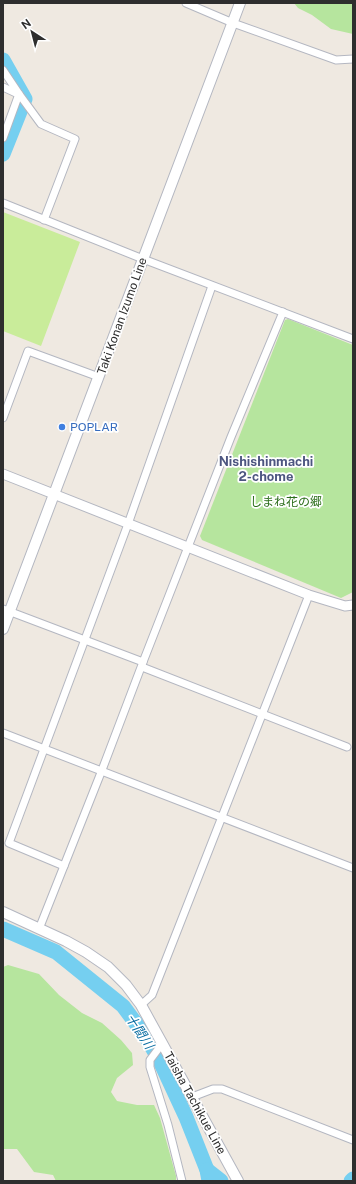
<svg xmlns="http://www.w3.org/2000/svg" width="356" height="1184" font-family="'Public Sans','Noto Sans JP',sans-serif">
  <rect width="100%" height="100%" fill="#efe9e1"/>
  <!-- green -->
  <g fill="#b6e59e">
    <polygon points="294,3 353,3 353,34 331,29 312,15 298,8"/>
    <polygon points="288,319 353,345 353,592 341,598 202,540 200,536 285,320"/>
    <polygon points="8,965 39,974 59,995 82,1013 102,1023 121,1040 132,1053 133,1065 117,1078 111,1092 117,1101 137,1105 154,1105 160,1118 176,1176 176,1181 56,1181 53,1175 34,1172 17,1149 3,1149 3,967"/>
  </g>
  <!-- pitch -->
  <polygon fill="#c9ec9a" points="3,212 80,242 41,346 3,331"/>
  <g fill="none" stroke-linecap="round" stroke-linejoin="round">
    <!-- river -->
    <g stroke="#75cff0" stroke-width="15">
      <polyline points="3,60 25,99 3,154"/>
      <polyline points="3,929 56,952 123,1006 146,1037 160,1061 186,1117 207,1170 209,1181"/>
      <polyline points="207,1170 221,1181"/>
      <polyline points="351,1181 353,1179"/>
    </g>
    <!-- minor casing -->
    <g stroke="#b4b7c1" stroke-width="9">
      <g id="minor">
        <polyline points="186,3 233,23 336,60 353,59"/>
        <polyline points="3,70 19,94 41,124 75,139 44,220"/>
        <polyline points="3,87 18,94"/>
        <polyline points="3,138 19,94"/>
        <polyline points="3,203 143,259 353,339"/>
        <polyline points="3,418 28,351 99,377"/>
        <polyline points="3,609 143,662"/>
        <polyline points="142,667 347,747"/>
        <path d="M3,733C120,777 236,824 353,868"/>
        <polyline points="64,866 9,843 128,524 212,286"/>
        <polyline points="39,929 102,770 143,662 231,437 283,312"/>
        <polyline points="141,1005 152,995 309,595"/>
        <polyline points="162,1044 150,1060 150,1067 168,1125 182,1181"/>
        <polyline points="192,1097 213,1089 222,1089 353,1140"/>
      </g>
    </g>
    <!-- tertiary casing -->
    <g stroke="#b4b7c1" stroke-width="11">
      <polyline id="tertiary" points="3,474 309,595 345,606 353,605"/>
    </g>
    <!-- secondary casing -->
    <g stroke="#b4b7c1" stroke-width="12">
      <g id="secondary">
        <polyline points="3,629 240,3"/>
        <polyline points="3,912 66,941 86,952 108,967 126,985 141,1005 238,1181"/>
      </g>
    </g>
    <!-- minor -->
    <use href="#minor" stroke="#fff" stroke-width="7"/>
    <!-- tertiary -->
    <use href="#tertiary" stroke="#fff" stroke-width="9"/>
    <!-- secondary -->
    <use href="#secondary" stroke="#fff" stroke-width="10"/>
  </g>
  <!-- markers -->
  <circle fill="#3f7fe0" stroke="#fff" stroke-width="1.5" cx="62" cy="427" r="4"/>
  <g text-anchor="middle" stroke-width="3.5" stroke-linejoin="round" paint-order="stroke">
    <!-- street labels -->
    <g font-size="12" fill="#2e2e2e" stroke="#fff">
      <text transform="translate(122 316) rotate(-70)" y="4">Taki Konan Izumo Line</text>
      <text transform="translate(195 1103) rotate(61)" y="4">Taisha Tachikue Line</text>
    </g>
    <!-- shop labels -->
    <g font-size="12" fill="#366cbe" stroke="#fff" text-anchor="start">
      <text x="70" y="431">POPLAR</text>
    </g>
    <!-- park labels -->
    <g font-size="12" fill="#2c6e1b" stroke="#fff">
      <text x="286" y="506">しまね花の郷</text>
    </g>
    <!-- neighbourhood labels -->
    <g font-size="13" font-weight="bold" fill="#4d5680" stroke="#fff">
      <text x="266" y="466">Nishishinmachi<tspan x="266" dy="15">2-chome</tspan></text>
    </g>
    <!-- water labels -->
    <g font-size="13" font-style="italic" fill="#0d6fa3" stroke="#fff">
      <text transform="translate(140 1031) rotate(56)" y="5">十間川</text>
    </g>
  </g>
  <!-- border -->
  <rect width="356" height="1184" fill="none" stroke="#2e2e2e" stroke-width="8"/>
  <!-- north arrow -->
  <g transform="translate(32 32) rotate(324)" stroke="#ffffff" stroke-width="3" paint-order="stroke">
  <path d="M0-3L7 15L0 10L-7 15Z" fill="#2e2e2e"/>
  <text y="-6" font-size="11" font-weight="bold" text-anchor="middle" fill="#2e2e2e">N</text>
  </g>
</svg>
